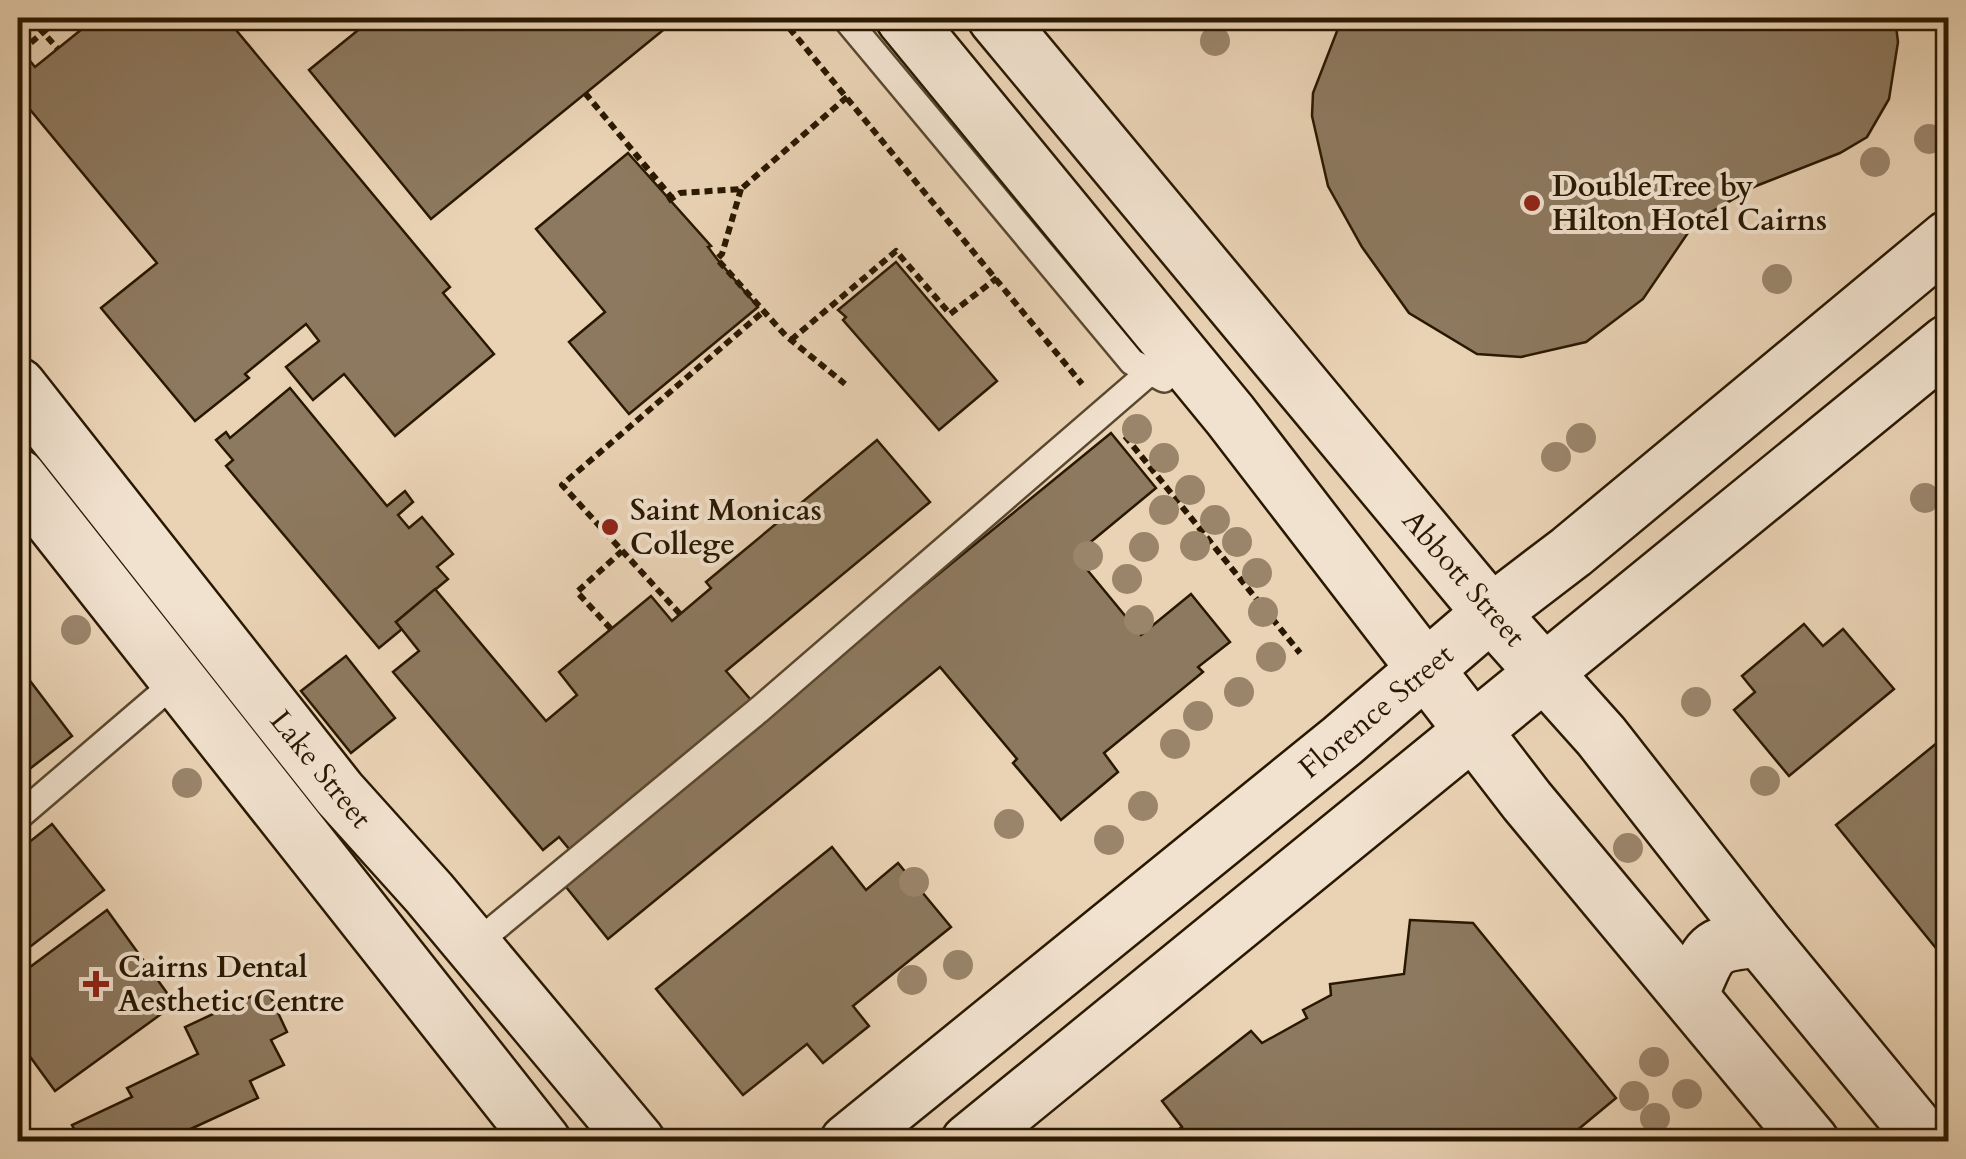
<svg xmlns="http://www.w3.org/2000/svg" width="1966" height="1159" font-family="Cardo,serif">
  <rect width="100%" height="100%" fill="#ead3b5"/>
  <filter id="stains"><feTurbulence type="fractalNoise" baseFrequency=".002" numOctaves="4"/><feColorMatrix values="0 0 0 0 .2 0 0 0 0 .09 0 0 0 0 .02 0 0 0 .5 -.17"/></filter>
  <radialGradient id="worn" r=".72"><stop offset=".6" stop-color="#630" stop-opacity="0"/><stop offset="1" stop-color="#630" stop-opacity=".3"/></radialGradient>
  <!-- building -->
  <g fill="#8d795f" stroke="#291801" stroke-width="2.5">
    <polygon points="73,18 226,18 450,287 443,293 494,354 395,436 344,374 313,400 286,367 319,341 306,324 245,374 249,378 195,421 101,308 157,263 18,95 18,46 35,67 82,29"/>
    <polygon points="373,18 678,18 431,219 309,70"/>
    <polygon points="1349,18 1895,18 1898,42 1889,99 1867,137 1840,153 1756,186 1696,221 1643,299 1586,342 1521,357 1477,354 1409,313 1362,247 1328,186 1312,116 1313,93 1339,26"/>
    <polygon points="628,153 711,246 708,247 717,259 758,307 629,414 569,342 605,312 536,229"/>
    <polygon points="896,262 997,381 939,430 843,320 846,317 838,310"/>
    <polygon points="290,388 387,506 405,491 413,502 398,515 409,528 422,517 453,554 437,567 448,579 396,622 402,629 379,648 226,466 233,460 216,440 226,432 230,438"/>
    <polygon points="1111,433 1156,488 1075,555 1141,635 1191,594 1230,642 1198,667 1203,672 1104,753 1118,772 1061,820 1013,763 1017,759 940,667 608,939 562,882"/>
    <polygon points="877,440 930,502 726,671 751,700 570,850 559,837 543,850 393,672 419,651 396,622 435,589 546,721 577,695 559,672 651,596 672,621 711,588 706,582"/>
    <polygon points="1804,624 1823,646 1843,629 1894,689 1789,776 1734,710 1755,692 1742,676"/>
    <polygon points="346,656 395,718 351,753 301,691"/>
    <polygon points="18,665 72,736 18,778"/>
    <polygon points="1948,734 1948,963 1836,825"/>
    <polygon points="52,824 104,890 18,956 18,851"/>
    <polygon points="832,847 866,890 898,863 951,927 853,1006 869,1026 823,1063 807,1044 743,1095 656,989"/>
    <polygon points="107,910 175,1004 55,1091 18,1040 18,976"/>
    <polygon points="1410,920 1473,923 1616,1098 1563,1142 1160,1142 1182,1127 1162,1101 1251,1031 1262,1043 1307,1018 1303,1010 1331,995 1330,984 1404,974"/>
    <polygon points="267,989 287,1032 271,1040 284,1065 250,1081 258,1098 184,1132 188,1142 81,1142 72,1125 132,1097 127,1088 198,1054 185,1027"/>
  </g>
  <g fill="none" stroke-linecap="round" stroke-linejoin="round">
    <!-- lane casing -->
    <g stroke="#59472e" stroke-width="30">
      <g id="lane">
        <polyline points="845,18 1132,362 1164,379"/>
        <polyline points="18,817 178,680"/>
        <polyline points="473,946 760,709 1150,372"/>
      </g>
    </g>
    <!-- secondary casing -->
    <g stroke="#291801" stroke-width="60">
      <g id="secondary">
        <polyline points="904,18 1230,415 1527,801 1811,1142"/>
        <polyline points="996,18 1491,613 1601,736 1760,939 1927,1142"/>
        <polyline points="18,386 339,793 429,893 637,1142"/>
        <polyline points="18,477 543,1142"/>
        <path d="M1690,995C1711,947 1707,944 1760,939"/>
        <polyline points="848,1142 1342,741 1491,613 1571,552 1948,239"/>
        <polyline points="969,1142 1948,343"/>
      </g>
    </g>
    <!-- path -->
    <g stroke="#291801" stroke-width="6" stroke-dasharray="8 5" stroke-linecap="butt">
      <polyline points="30,18 58,49"/>
      <polyline points="781,18 1082,384"/>
      <polyline points="21,51 60,18"/>
      <polyline points="585,93 672,198"/>
      <polyline points="741,189 722,254 717,259 786,336 845,384"/>
      <polyline points="668,201 680,193 741,189 847,97"/>
      <polyline points="791,340 896,251 950,314 997,278"/>
      <polyline points="1125,436 1300,653"/>
      <polyline points="680,614 562,485 764,311"/>
      <polyline points="611,629 577,592 622,551"/>
    </g>
    <!-- lane -->
    <use href="#lane" stroke="#f1e2cf" stroke-width="25"/>
    <!-- secondary -->
    <use href="#secondary" stroke="#f1e2cf" stroke-width="55"/>
  </g>
  <!-- trees -->
  <g fill="#9a856b">
    <circle cx="1215" cy="41" r="15"/>
    <circle cx="1929" cy="139" r="15"/>
    <circle cx="1875" cy="162" r="15"/>
    <circle cx="1777" cy="279" r="15"/>
    <circle cx="1137" cy="429" r="15"/>
    <circle cx="1581" cy="438" r="15"/>
    <circle cx="1556" cy="457" r="15"/>
    <circle cx="1164" cy="458" r="15"/>
    <circle cx="1190" cy="490" r="15"/>
    <circle cx="1925" cy="498" r="15"/>
    <circle cx="1164" cy="510" r="15"/>
    <circle cx="1215" cy="520" r="15"/>
    <circle cx="1237" cy="542" r="15"/>
    <circle cx="1195" cy="546" r="15"/>
    <circle cx="1144" cy="547" r="15"/>
    <circle cx="1088" cy="556" r="15"/>
    <circle cx="1257" cy="573" r="15"/>
    <circle cx="1127" cy="579" r="15"/>
    <circle cx="1263" cy="612" r="15"/>
    <circle cx="1139" cy="620" r="15"/>
    <circle cx="76" cy="630" r="15"/>
    <circle cx="1271" cy="657" r="15"/>
    <circle cx="1239" cy="692" r="15"/>
    <circle cx="1696" cy="702" r="15"/>
    <circle cx="1198" cy="716" r="15"/>
    <circle cx="1175" cy="744" r="15"/>
    <circle cx="1765" cy="781" r="15"/>
    <circle cx="187" cy="783" r="15"/>
    <circle cx="1143" cy="806" r="15"/>
    <circle cx="1009" cy="824" r="15"/>
    <circle cx="1109" cy="840" r="15"/>
    <circle cx="1628" cy="848" r="15"/>
    <circle cx="914" cy="882" r="15"/>
    <circle cx="958" cy="965" r="15"/>
    <circle cx="912" cy="980" r="15"/>
    <circle cx="1654" cy="1062" r="15"/>
    <circle cx="1687" cy="1094" r="15"/>
    <circle cx="1634" cy="1096" r="15"/>
    <circle cx="1655" cy="1118" r="15"/>
  </g>
  <!-- markers -->
  <g fill="#8f2418" stroke="#f1e2cf" stroke-width="4">
    <circle cx="1532" cy="203" r="10"/>
    <circle cx="610" cy="527" r="10"/>
    <path d="M91 969h10v10h10v10h-10v10h-10v-10h-10v-10h10z"/>
  </g>
  <g text-anchor="middle" stroke-width="8" stroke-linejoin="round" paint-order="stroke">
    <!-- poi labels -->
    <g font-size="30" font-weight="bold" fill="#291801" stroke="#f1e2cf" text-anchor="start">
      <text x="1552" y="196">DoubleTree by<tspan x="1552" dy="34">Hilton Hotel Cairns</tspan></text>
      <text x="630" y="520">Saint Monicas<tspan x="630" dy="34">College</tspan></text>
      <text x="118" y="977">Cairns Dental<tspan x="118" dy="34">Aesthetic Centre</tspan></text>
    </g>
    <!-- street labels -->
    <g font-size="30" fill="#291801" stroke="#f1e2cf">
      <text transform="translate(1464 578) rotate(49)" y="10">Abbott Street</text>
      <text transform="translate(1376 711) rotate(-40)" y="10">Florence Street</text>
      <text transform="translate(321 769) rotate(51)" y="10">Lake Street</text>
    </g>
  </g>
  <!-- margin -->
  <rect width="1966" height="1159" fill="none" stroke="#ead3b5" stroke-width="60"/>
  <rect x="20" y="20" width="1926" height="1119" fill="none" stroke="#291801" stroke-width="5"/>
  <rect x="30" y="30" width="1906" height="1099" fill="none" stroke="#291801" stroke-width="2.5"/>
  <rect width="100%" height="100%" filter="url(#stains)"/>
  <rect width="100%" height="100%" fill="url(#worn)"/>
</svg>
